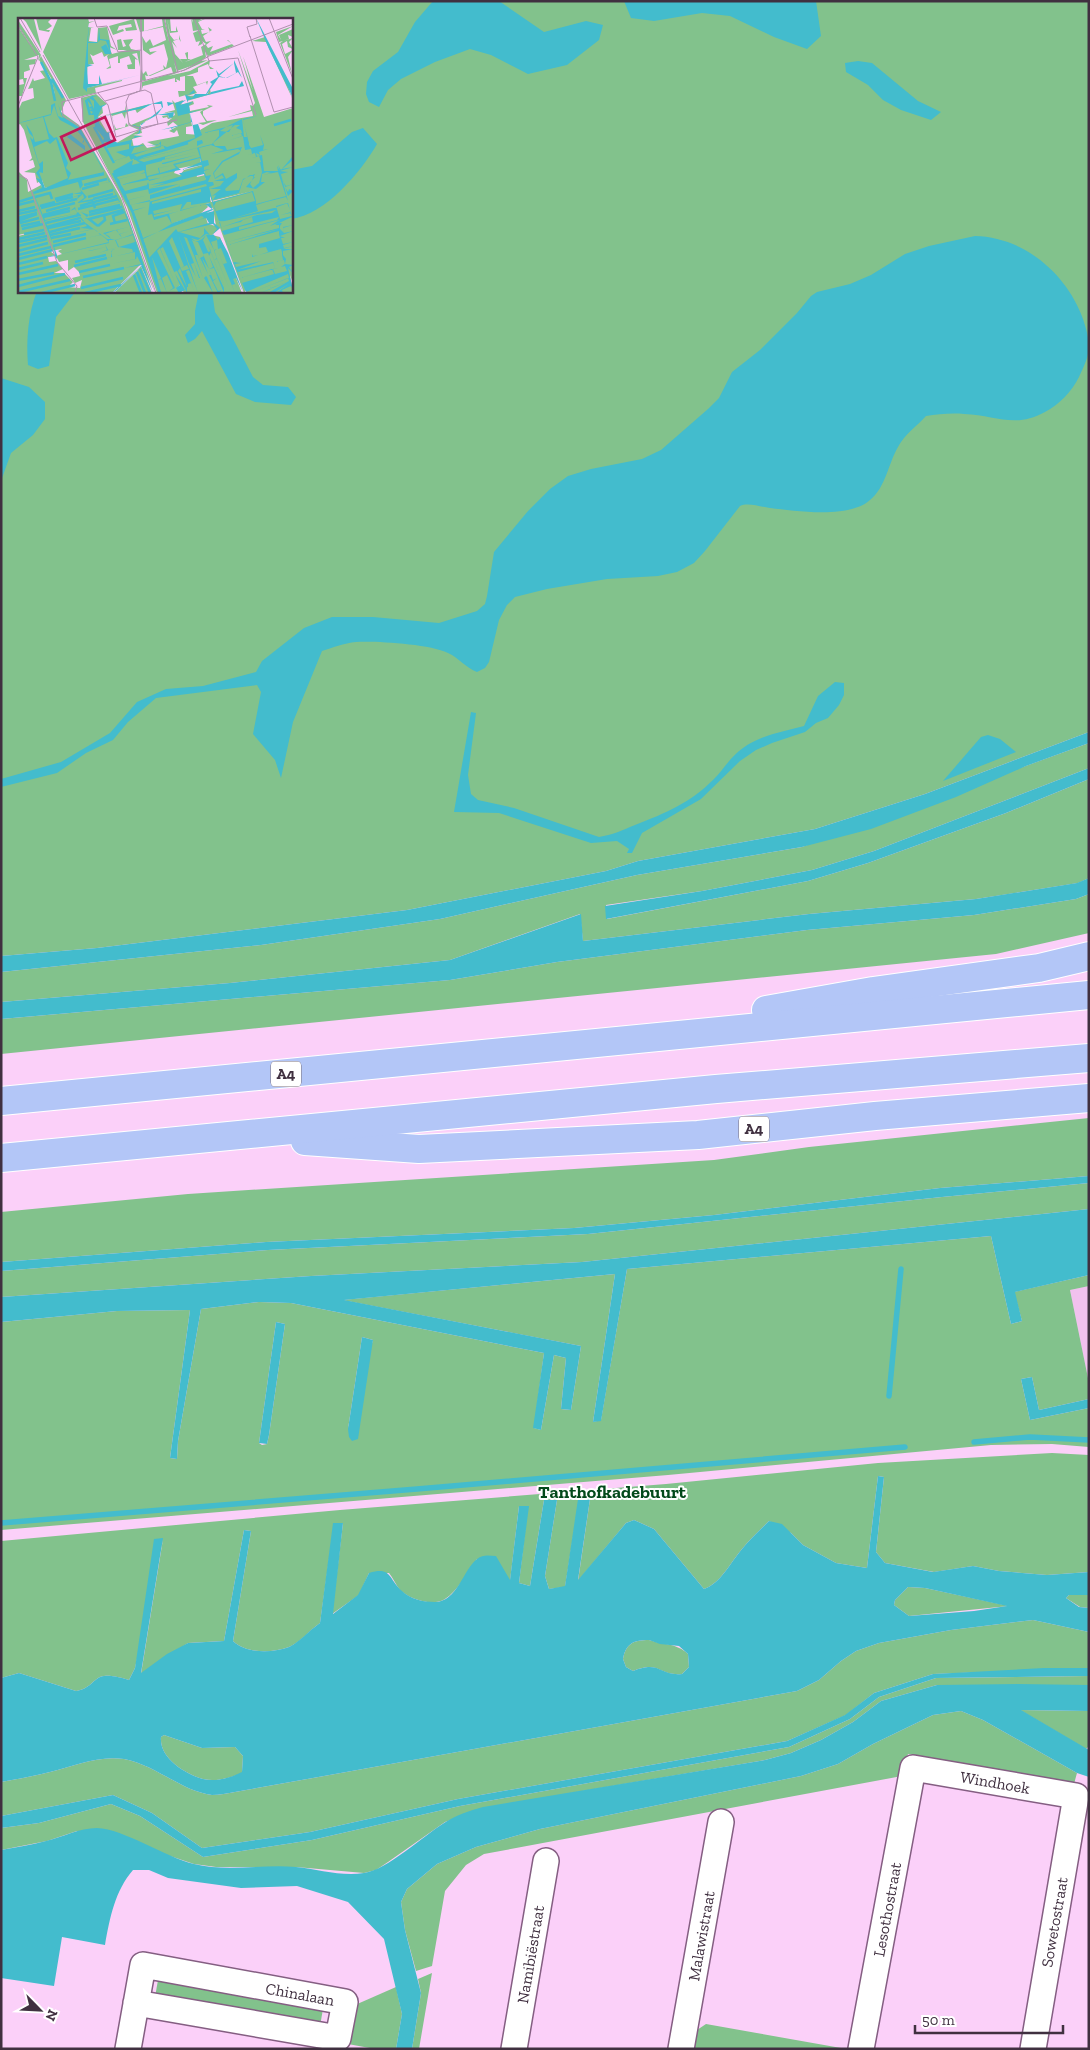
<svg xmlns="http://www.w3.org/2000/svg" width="1090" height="2050" font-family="'Zilla Slab',serif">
  <rect width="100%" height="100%" fill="#fbd0f9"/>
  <!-- built -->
  <polygon fill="#f1c1ee" points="1089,1286 1089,1383 1070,1290"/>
  <!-- green -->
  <g fill="#82c28c" fill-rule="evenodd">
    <path d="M1,1H1089V732L925,794L815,829L638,861L606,871L407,910L97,948L1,956ZM19,19H291V291H19Z"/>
    <polygon points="1089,743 1089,768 874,851 812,870 702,891 606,905 607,919 808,881 868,863 1006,813 1089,779 1089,878 1078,883 976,899 809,914 583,941 580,914 450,960 230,983 1,1002 1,972 261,945 440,919 637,875 802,847"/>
    <polygon points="1089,894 1089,933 996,954 1,1054 1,1019 450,980 557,962 807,930 974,915 1076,899"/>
    <polygon points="1089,1118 1089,1176 940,1188 714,1215 574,1228 266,1242 1,1262 1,1212 188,1194 714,1160 809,1147"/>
    <polygon points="1089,1183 1089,1209 582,1262 311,1276 1,1297 1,1271 268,1250 588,1234 942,1197"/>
    <path d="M991,1236L1011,1324L1022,1321L1014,1292L1089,1275V1286L1070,1290L1089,1383V1399L1039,1410L1032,1377L1021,1379L1030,1420L1089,1408V1447L1052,1444L991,1445L668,1475L1,1530V1322L117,1311L190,1310L170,1458L177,1459L178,1441L201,1309L259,1302L291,1303L544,1353L534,1428L541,1430L554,1355L566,1358L561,1409L571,1410L581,1346L342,1300L615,1274L593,1422L601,1420L627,1269ZM276,1322L285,1324L269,1435L267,1444L262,1445L259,1443ZM362,1337L373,1340L348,1429Z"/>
    <path d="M1052,1453L1089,1455V1572L1047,1575L999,1571L973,1566L934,1572L885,1563L876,1552L884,1477L878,1476L867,1568L836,1563L803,1545L791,1533L769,1521C760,1530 750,1539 742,1549C730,1563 721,1583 704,1589L654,1529L634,1520L626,1523L578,1581L590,1499H579L565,1587L549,1589L545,1576L557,1500H544L530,1586L519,1583L528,1506H519L510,1581L477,1559C468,1571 458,1591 445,1599C433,1607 409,1599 400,1590C396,1585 393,1578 389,1573H369L359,1595L332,1614L343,1523H334L320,1623C311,1629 298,1644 289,1647C273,1653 246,1654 233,1641L251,1531L244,1530L224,1641L188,1643L141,1674L163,1539L135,1668L129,1680C122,1678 111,1675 104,1676C94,1677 91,1689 76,1691L19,1673L1,1678V1541L340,1510L666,1484L878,1463Z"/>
    <polygon points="908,1587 925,1588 1009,1606 909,1616 894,1605 895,1600"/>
    <polygon points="1069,1595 1089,1595 1089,1608 1080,1607 1066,1598"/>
    <path d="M1033,1620L1089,1632V1668L933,1674L874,1693L846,1715L787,1741L458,1799L310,1832L202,1848L152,1813L113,1795L1,1816V1782C18,1779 34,1776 50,1772C74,1766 99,1755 124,1759C156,1765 181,1791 212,1795C219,1795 228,1793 235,1792L797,1691L819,1680L841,1661L856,1651L879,1643L951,1630Z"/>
    <path d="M649,1640C663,1645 677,1643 688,1654L689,1667L682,1674C657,1676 661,1660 633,1671L626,1667L623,1659C626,1643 634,1640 649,1640Z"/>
    <polygon points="1089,1676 1089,1685 937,1685 881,1701 853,1722 821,1740 791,1753 765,1760 483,1808 445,1822 388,1862 376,1870 364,1873 296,1867 216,1867 194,1864 167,1855 113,1832 77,1831 47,1841 1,1850 1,1828 39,1823 111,1804 140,1816 203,1857 312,1840 460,1806 789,1747 850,1719 879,1697 936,1678"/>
    <polygon points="1020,1710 1089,1711 1089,1746 1086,1749"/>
    <polygon points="961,1711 983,1720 1077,1773 1074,1784 908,1754 902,1776 484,1854 466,1865 445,1891 432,1966 416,1971 405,1930 401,1902 407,1889 437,1864 476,1847 540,1829 801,1776 838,1764 873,1744 933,1715"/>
    <path d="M164,1735L202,1748L235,1747L243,1756L242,1773C230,1778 216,1782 203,1779C185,1774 159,1758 161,1737Z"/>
    <polygon points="432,1973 419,2049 412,2049 421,1993 418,1979"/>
    <polygon points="158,1980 323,2009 320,2026 155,1997"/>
    <polygon points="396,1987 402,2014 396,2049 375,2049 348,2044 355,2005"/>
    <polygon points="706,2024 841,2048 842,2049 693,2049 697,2030"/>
  </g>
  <!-- water -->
  <g fill="#43bccd" fill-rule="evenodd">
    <polygon points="433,1 499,1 544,32 586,21 603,25 599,40 567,65 528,74 491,55 470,49 435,62 401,79 388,90 379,107 369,102 366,94 367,82 373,71 398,52 415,22"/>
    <polygon points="624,1 816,1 821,36 807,49 774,37 730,16 702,13 654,21 631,18"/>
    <polygon points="858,61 872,63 918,101 941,112 931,120 901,110 883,100 868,85 846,72 845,63"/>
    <path d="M363,128L377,144C361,172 325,215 291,219V170L312,166L352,132Z"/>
    <path d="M975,236C1024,237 1067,274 1083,319C1086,328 1089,338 1089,348C1088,359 1083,368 1079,377C1072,391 1059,405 1045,412C1014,429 996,415 964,414C952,413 938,414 926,416C917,426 904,435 898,447C888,464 886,487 870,500C849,519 796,511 770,508C761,507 748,502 740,506L705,551L694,563L677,572L658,576L607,579L547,589L515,597L507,605L499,620L489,662L485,668L477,672C466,668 459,658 448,653C429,644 377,641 356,642C344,643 332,648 322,651L293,722L281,778L275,760L253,734L261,692L257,685L156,698L128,722L113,740L86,753L57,773L1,787V779L61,762L110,733L137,702L166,689L203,686L256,672L262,661L304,628L332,617H373L439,623L477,611L485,604L487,596L494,552L528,511L550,489L568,476L591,469L642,459L661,450L708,409L719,398L732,372L760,350L797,313L811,296L817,292L850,284L871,275L905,254L929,246Z"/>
    <path d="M37,291H76L56,317L49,366L38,369L28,365C26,340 28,314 37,291Z"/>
    <polygon points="199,291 212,291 215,312 230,333 253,377 263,385 288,387 296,397 291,405 255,402 236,394 202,331 195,339 188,343 185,335 195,324 195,311"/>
    <polygon points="1,378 29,387 45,402 45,419 33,435 11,453 1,481"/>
    <path d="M835,682L844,683V695L839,705L828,718L816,723L805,732L772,743L756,750L740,761L701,799L642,833L632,853H627L629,849L617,841L591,843L499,813L454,812L471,712L476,713L468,775L471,794L478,800L514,808L599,837C612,835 623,830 635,825C666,813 690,803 714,779C724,769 731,756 743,748C761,735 782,732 804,726L818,696Z"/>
    <polygon points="1089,732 1089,743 1026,766 956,797 871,829 802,847 637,875 440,919 261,945 1,972 1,956 97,948 407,910 606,871 638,861 815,829 925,794"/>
    <polygon points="988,735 1000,739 1016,752 943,781 981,737"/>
    <polygon points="1089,768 1089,779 1006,813 868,863 808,881 606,919 605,906 702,891 812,870 874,851"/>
    <polygon points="1089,878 1089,894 1076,899 974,915 807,930 557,962 450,980 1,1019 1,1002 230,983 450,960 581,914 583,941 809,914 976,899 1077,883"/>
    <polygon points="1089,1176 1089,1183 942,1197 588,1234 268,1250 1,1271 1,1262 266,1242 574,1228 714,1215 940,1188"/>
    <polygon points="1089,1209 1089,1275 1015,1292 1022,1321 1011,1324 991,1236 627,1269 601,1421 593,1422 615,1274 344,1300 581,1346 571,1410 561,1409 566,1358 554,1355 541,1430 533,1428 544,1353 291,1303 259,1302 201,1309 178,1441 177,1459 170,1458 190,1310 117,1311 1,1322 1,1297 311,1276 582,1262"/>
    <polygon points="276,1322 285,1324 269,1435 267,1444 259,1443"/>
    <polygon points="362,1337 373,1340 358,1439 352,1441 349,1437 348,1429"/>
    <polygon points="1032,1377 1039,1410 1089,1399 1089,1408 1030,1420 1021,1379"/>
    <path d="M878,1476L884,1477L876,1552L885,1563L933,1572L973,1566L999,1571L1047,1575L1089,1572V1595H1069L1066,1598L1079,1607L1089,1608V1632L1033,1620L951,1630L879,1643L856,1651L841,1661L819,1680L797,1691L235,1792C228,1793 219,1795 212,1795C181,1791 156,1765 124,1759C99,1755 74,1766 50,1772C34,1776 18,1779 1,1782V1678L19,1673L76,1691C91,1689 94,1677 104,1676C112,1675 122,1678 129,1680L135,1668L154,1539L163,1538L141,1673L167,1654L188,1643L224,1641L244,1530L251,1531L233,1641C246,1654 273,1653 289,1647C297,1644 311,1629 320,1623L333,1523H343L333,1614L358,1595L369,1573C392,1566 388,1579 402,1591C410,1599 423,1602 435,1602C457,1602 463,1570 477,1559C483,1554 490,1556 496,1556L510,1580L519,1506H529L519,1583L530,1586L544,1500H557L545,1576L549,1589L565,1586L578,1499H590L578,1580L626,1523L634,1520L654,1529L704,1589C721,1583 730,1563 742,1549C750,1539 760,1530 769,1521L782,1524L803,1545L836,1563L867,1568ZM908,1587L925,1588L1007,1606L974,1611L909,1616L894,1605L895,1600ZM649,1640L660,1644L679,1646L688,1654L689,1667L682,1674C658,1676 661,1660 633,1671L626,1667L623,1659C626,1643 634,1640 649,1640ZM164,1735L202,1748L235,1747L243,1756L242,1772C230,1778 216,1782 203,1779C185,1774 159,1758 161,1737Z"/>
    <polygon points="1044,1668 1089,1668 1089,1676 936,1678 879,1697 850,1719 789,1747 460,1806 312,1840 203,1857 140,1816 111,1804 39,1823 1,1828 1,1816 113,1795 152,1813 202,1848 310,1832 458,1799 787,1741 845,1715 874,1693 933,1674"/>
    <path d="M1018,1684L1089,1685V1711L1021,1710L1089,1750V1777L1077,1773L983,1720L961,1711L933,1715L873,1744L838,1764L801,1776L540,1829L476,1847L437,1864L407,1889L401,1902L405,1930L421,1993L412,2049H396L402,2014L384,1939L348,1902L297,1886L241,1888L168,1878L149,1870H133C115,1891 110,1917 105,1945L62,1937L54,1986L1,1978V1850C16,1847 31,1845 46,1841C63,1837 79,1828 97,1828C124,1829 165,1857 194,1864C226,1872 263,1864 296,1867C318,1869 342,1877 364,1873C387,1870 423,1836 444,1823C456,1815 469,1811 483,1807L765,1760L791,1753L821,1740L853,1722L881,1701L937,1685Z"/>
  </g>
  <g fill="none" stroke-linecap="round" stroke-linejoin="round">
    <!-- stream -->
    <g stroke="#43bccd" stroke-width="5.5">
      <polyline points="889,1396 901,1269"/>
      <polyline points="974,1442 1030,1437 1089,1440"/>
      <polyline points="1,1523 417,1489 905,1447"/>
    </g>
    <!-- minor casing -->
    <g stroke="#845e82" stroke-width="28">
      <g id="minor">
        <path id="s1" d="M128,2049L143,1965L345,2002L338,2038L136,2003"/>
        <path id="s2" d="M514,2049L546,1861"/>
        <path id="s3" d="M681,2049L721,1822"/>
        <path id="s4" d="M861,2049L913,1768L1076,1796L1033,2049"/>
      </g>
    </g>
    <!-- highway casing -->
    <g stroke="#fff" stroke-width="30">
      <g id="highway">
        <polyline points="766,1010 873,991 1039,968 1089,956"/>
        <polyline points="1,1101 1089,995"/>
        <polyline points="305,1141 419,1149 698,1135 875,1116 1089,1098"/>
        <polyline points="1,1158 716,1089 1089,1058"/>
      </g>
    </g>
    <!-- minor -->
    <use href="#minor" stroke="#fff" stroke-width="25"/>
    <!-- highway -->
    <use href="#highway" stroke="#b3c6f7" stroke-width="28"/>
  </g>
  <g text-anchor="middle" stroke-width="4" stroke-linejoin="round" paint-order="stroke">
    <!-- shield labels -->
    <g fill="#fff" stroke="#796e79" stroke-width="1">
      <rect x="271" y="1061.5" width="30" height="25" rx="4"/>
      <rect x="739" y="1116.5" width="30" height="25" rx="4"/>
    </g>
    <g font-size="15" font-weight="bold" fill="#403040">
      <text x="286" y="1079">A4</text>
      <text x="754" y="1134">A4</text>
    </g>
    <!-- street labels -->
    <g font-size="16" fill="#403040" stroke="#fff">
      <text dy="6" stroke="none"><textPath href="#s4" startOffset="369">Windhoek</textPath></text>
      <text dy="6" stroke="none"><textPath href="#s4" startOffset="142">Lesothostraat</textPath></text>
      <text transform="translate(1054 1922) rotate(-80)" y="6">Sowetostraat</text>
      <text dy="6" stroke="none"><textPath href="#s3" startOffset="115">Malawistraat</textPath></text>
      <text dy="6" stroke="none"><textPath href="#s2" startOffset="96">Namibiëstraat</textPath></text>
      <text dy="6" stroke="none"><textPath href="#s1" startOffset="245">Chinalaan</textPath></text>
    </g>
    <!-- neighbourhood labels -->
    <g font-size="18" font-weight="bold" fill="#02491a" stroke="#fff">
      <text x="612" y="1498">Tanthofkadebuurt</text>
    </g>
  </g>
  <!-- overview -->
  <g transform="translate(18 18)">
    <rect width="275" height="275" fill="#fbd0f9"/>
    <path d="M4,0L16,1L24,33L8,4ZM18,0H34L30,4L34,8L28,12H32L31,14L21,12ZM40,0H70L71,4L77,3L71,5L70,9L76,10H73L71,23L79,24L80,10L89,9L93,28L99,32L91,29L94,36L109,32H100L99,22L103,21L105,29L108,28L105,22L115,21L111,27L113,31L122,33V49L119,35L114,36L120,42L117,41V51H110L109,47L114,46L111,38L102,41V45H100V38L91,41L93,50L88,51L92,48L89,38L91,36L86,39L84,34L75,38L72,36L76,46H70V41L68,70L104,62V63L77,70L78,75L51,81L25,34ZM126,0V13L145,8L144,1L140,0H146L151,24L147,0H152L153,13H158V8L160,14L152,15L149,1L152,17L156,22L161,21V17L163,24L161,21L155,23L159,30L154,24L157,36L165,45L162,41H169L167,35L170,34V41H173L167,44L185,37L183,29L188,26L184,23V26L180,28L182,23L178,24L175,15L182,12L175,13L173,0L175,5L174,0H185L180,3L189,0L180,4L184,11H187L183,12L184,16L192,14L190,9L194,12L185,18L188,24L193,23L188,27L190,30L195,28L192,34L214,26L209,22H210L216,28L190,38L187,33L188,39L183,43L190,42L170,51L161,54L176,47L159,53L156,44L159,55L150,58L172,53L192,42L191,48L196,51H192L190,46L180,50V54L168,58H175L179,67L190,63L189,67L188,64L175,69L179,75L169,78L189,77L192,71L193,76L169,83L168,77L161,79L160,73H167V58L162,59V63L158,61L159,64H157V60L125,68L124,71V64L155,55L153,49L132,58H129L127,57L128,62L122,63L123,51L125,56L128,53L130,58L146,51L145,47L148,50L150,41L146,26L131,31L132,34L139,33L132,37L125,32L124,18L128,25L132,21L135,28L148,22L145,9L122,14L118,1ZM116,1L119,12L108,13L107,10L114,9L113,6L101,8L99,13L105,11L106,13L95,17L91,8ZM0,2L23,37L20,43L21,37L6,42L18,41L17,46L11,47L12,52L6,54V60H9L4,78H0V64L1,67L6,66L5,61L0,62V9L17,33L0,8ZM275,8L260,17L263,22L261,17L275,11V19L270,17L271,21L265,23L275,20L271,24L275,31L270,29L269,23L264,26L267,36L275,32L270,39L274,56L262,25L265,23L261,24L258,14ZM247,19L266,58L275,82L248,24L234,23ZM220,32L235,73L225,38L246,99L275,90V265L272,257L275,275H230L228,272L226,275L202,210L194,217L202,219L224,275H166L162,267L159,270L165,275H139L109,189L65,104L63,80L78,76L89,86L84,88L85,95L80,99L107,92V87L108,92L132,86L119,95L117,91L109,94L110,101L108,94L107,101L104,95L94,98L96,105L93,96L80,99L89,114L97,113L96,106L98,111L107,109L108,105L111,108L89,115L95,127L121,112L112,108L110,103L113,107L135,98L122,107L124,115L115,117L125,118L114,121L116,130L125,125L129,130L138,128L129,124L161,118L159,112L156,115L151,113L160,108L155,104L150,108L149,104L154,100L150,101L149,99L145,100L144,98L150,97L151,100L157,97L156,94L145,95L157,92L154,82L157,85L165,82L163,87L175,83L176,86L171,88L172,93L191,89L189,87L195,88L185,93V97L189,103L199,102L185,107L180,105L188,104L182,94L185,92L172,95L171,92L174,108L168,109V116L183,117L182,112L194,105L235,98L234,93L210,99L233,92L232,87L235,88L237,85ZM182,138L194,183L235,173L193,184L190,172L184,173L183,170H190L187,157L179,159L178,156L185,153L184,147L166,152L162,157L156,155L158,151L183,146ZM192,185L191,189L195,190L198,208L190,206L187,197L155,205L181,197L190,189L188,186ZM23,38L48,82L43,94L61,107L103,180L137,275L124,245L94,275H0V218L25,212L0,217V153L9,162L10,174L23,167L25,171L83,156L27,170L24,162L19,165L17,155L6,154L17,149L15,142L11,143L14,140L6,112L2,106L0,107V93L4,84L16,80L15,70L10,71L15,60L16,63L27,60L22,53L28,52L37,77L33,60L21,42ZM44,231L40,233L44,236L38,238L41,244L50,242V253L56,249L61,254L62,258L54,260L57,265L64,262L62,270L50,269L55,264L46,255H36L45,251L38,243L31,244L30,239L37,237L32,233ZM123,248L134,275H96L119,253Z" fill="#82c28c" fill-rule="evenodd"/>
    <path d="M238,0L274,69L275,80L251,31ZM71,4L70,24H80L81,10L82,21L91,22L93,36H87L83,29L88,26L92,34L88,23L82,22L79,25H70V46L75,47L69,49L70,66H81V57L84,66L122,57L69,70V74L65,70ZM216,42L224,60L220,54L209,60L201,59L189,76H192L193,74L206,71L221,68L224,63L226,68L170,82V85L175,84L171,87L175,86L171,87L172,94L182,92L172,95L175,107L180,106L184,117L171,124L147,131L145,127L116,137L119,139L113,142L111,138L95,143L109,139L98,134L111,131V126L89,130V124H85L86,120L77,109L76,97H72L75,94L71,92L75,91L70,90L74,88L68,81L71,80L76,91V83L71,80L74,78H79L75,79L82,88L89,86L84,89L79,100L148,82L144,83L145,89L150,88L149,84L156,85L150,88L145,89L139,97L156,94L155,99L160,98L157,85L168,82L161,87L170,85L167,77L163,78L162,75L163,78L171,76L176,72L177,75L168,77L174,80L177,76H188L194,66L192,64L200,59L198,52L201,56L216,45ZM216,45L218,55L208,60L201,58ZM134,86H143L144,90L121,109L116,107L114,108L121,109V114L113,122L100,125L92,121L91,115L96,113L89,115L81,105L82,99L126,90ZM172,95L173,104L143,112L153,110L157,115L154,110L174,104L177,120L149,129L143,127V123L140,127L128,128L142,126L143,129L113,136L116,130L127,127L113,128L114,120L124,118H116L122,115L123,106L139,97H150L151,100ZM37,85L38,94L36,87L33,97L26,99L31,115L36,120L39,119L50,145L48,150L53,155L50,162L86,154L75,134L71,135L49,119L52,116L67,128V132L74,134L66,121V124L64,125L66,121L60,117L65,120L57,110L42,102L39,97L37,87L40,98L45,100L43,96L40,86H38H40L45,99L62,110L87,154L84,149L86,155L63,161L65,167L62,171L69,179L64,183L75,181V183L59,185L66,180L65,176L59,181L60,178L55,179L64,176H55L63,174L62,171L55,173L62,171L60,164L16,176L27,202L59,195L57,191L52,193L57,189L52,190L57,189L59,181L57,189L59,195L101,184L92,164L82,166L91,164L88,156L110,200L135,275L123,248L99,272L94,275L124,247L106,250L123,246L119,238L118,241L92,246L117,241V234L89,240L93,239V236L82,238L93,236L94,232L97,231L93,233L94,239L115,234L114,231L100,229L81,235L89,232L88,229L72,233H70L51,238L70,233L88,229L87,226L90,232L100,229L97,222H91V225L39,237V241L37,238L24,240L37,237L35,226L39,237L91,224L87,220L46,230L87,220L83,217L68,220L82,217L79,213L68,216L79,213L76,211L53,216L74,211L62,210L69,208L62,200V198L65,202L70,200L63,194L27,203L32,214L34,224L15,174L24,170L23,167L16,169L23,167L18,160L17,155L18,160L22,161L18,155L22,150L12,119L15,122V119L11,115L8,106L14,115L17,124L31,121L25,99L6,104L0,105L33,96V87ZM38,121L50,160L27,170L21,154L25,155V143L21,146L16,129L29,123L32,126ZM102,184L115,216L104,220L102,216L112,213L101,216L104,220L97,222L93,221L91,218L87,216L98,212L101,216L99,212L110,209L85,215L93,221H89L65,203L71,197L63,194ZM115,217L117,224L101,229L98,222ZM239,98L236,99L242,116L236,99L225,102L231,125V127L233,130L245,127L242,117L246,127L245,132L250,131L241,134L242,137L238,135L239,138L244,137L246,153H260L259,148L262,153L260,147L263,152L275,138V142L264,151L275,149L262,153L270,154L263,156L264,159L273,156L264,159L265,162L274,160L265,162L266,165L274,163L266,165L268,168L275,166L267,169L270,174L271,171L275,173L270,178L262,153L270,183L268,179L248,184L238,187L240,193L213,201L256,190L270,185L275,202L274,199L261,205H264L262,208L275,205L262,208V211L266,215L265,209L275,207L265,210L266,215L275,213L262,218L267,220H263L265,226L275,224L265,227L266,230L275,228L265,231H275L265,233V237L275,235L265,237L268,241L267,246L266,242L255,244L257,250L255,245L220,254L221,257L255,248L221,257L222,260L260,250L255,251L257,256L269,253L267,248L263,249L267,246L275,247L271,249L275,255L270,250L275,272L273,268L264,272L265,275H258L272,265L256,275H250L271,263L242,275L253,271L252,268L253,270L271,263L270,260L232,275L271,260L270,256L228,274L215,244L212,234L234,228L212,234L213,238L231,233L213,238L214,241L234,236L233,233L238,231L233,233L234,236L235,238L240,237L234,239V236L214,241L215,244L234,239L215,244L223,245L217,246L218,249L243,243L219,252L265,242L264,237L243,243L264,237V234L242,240L264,234L263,231L241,237L250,234L248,229L241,230V226L262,220L261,216L242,221L261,216V213L210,227L211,230L234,223L211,230L212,233L207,220L209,224L261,210V207H257L260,205L252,208L261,202L206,217L204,213L235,204L234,199L225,202L223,204L218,205L204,209L239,197L254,195L258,192L202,204L204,212L201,204L206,203H201L192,178V184L173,187V184H169L163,192L192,185L195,192L188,195L196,193V205L202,210L195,216L200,222L202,220L210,235L225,274L218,260L215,261L221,275L217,266L214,267L217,275L199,231L196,233L213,275L199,241L196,242L209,275L193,234L191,238L206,270V275L196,250L191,251L195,262L199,260L195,263L200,273L204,272L200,275L191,257L189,259L195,275L186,260L188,258L189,259L191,257H193L191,251L195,249L190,235L185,236L191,251L184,240L190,256L182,240L186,238L180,224L174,222L188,258L180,237H177L185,260L169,220L166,219L182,260H181L176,245L173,246L178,259L171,246L160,216L180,275L171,252L168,253L177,275L173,265L170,266V269H169L162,250L160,253L169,269V275L159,253L156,254L167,272L161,275L158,270L162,267L145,229L142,231L159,269L142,230L139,233L157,270L151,273L155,270L149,257L144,260L149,275L143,261L140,262L143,260L134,239L143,275L116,197L95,153L115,142L114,147L122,145L116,141L123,138L130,136L122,141L171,129L120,142L126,144L186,128L185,125L179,128V123L184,122L186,128L194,126L201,118L188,121L201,118V112L185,115L208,109L202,113L211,114L215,107L208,109L224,101L226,119H229L225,101ZM217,107H222L218,110L223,112L215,114L223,112L224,115L211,118L223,115L224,118L212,122L225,118L227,132L233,131L234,136L230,137L237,135L238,139L233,140L241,138L243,144L237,145L242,144L244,154L241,165L235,170L232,166L237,156L225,161L221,172L208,173L207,171L219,160V155L208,161L205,155L197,160L196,155L205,144L221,136L224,129L209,132L207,128H197L195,125ZM193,127L206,132L193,136L220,131L223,133L204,143L195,155L197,161L204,157L206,160L196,163H206L202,168L192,171H203L194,178L198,177L195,182L221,175L225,162L232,157L237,159L228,169L238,171L247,164H243L244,156L249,154L253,155L245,157L260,154L266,172L258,174L266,172L268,178L238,186V183L262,177L238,183L235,173L195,184L191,169L196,167L195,164H190L193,157L188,158L186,153L192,151L186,152V149L191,147L190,142L184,143L183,139L188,137L183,139L181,130ZM179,130L182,139L155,146L158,150L152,152L142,155L141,150L155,147L140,150L141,155L129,158L128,153L140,150L128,153V150L144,146L128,150V147L144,143V146H146L178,137L144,145V142L178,134L147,141V139ZM182,140L183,144L163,152L157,147ZM184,147V149L163,155H161L164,158L147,163L146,159L156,156L131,163L130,159ZM126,152L127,154L122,156L127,155L128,160L113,164L112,159L113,164L103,167L101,161L122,156L100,161L99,159ZM186,156L188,162L169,167L162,169L161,166L130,171L131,176L161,166L162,168L132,177V181L188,166L189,168L134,183L112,187L111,182L130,177L110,182L108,176L131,171V167L147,165L132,170ZM146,159L147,163L131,167L130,164L129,167L107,173L105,170L129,164L105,170L103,167ZM183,171V174L134,186V184ZM234,174L235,177L198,187L235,177L237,183L198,193L196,188L198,184ZM132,182L130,197L134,196L136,202L149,198L154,206L151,196L187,186L194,191L155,205L140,214L184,198L186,200L180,202L188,200L191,205L160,214L158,211L131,240L128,229L143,220L128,229L125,221L140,214L125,220L123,214L153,206L123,214L120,206L135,202L120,206L118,200L129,197L118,200L115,193L128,189L115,192L113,187ZM269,185L273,194L263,197L272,195L274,198L262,201L258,188ZM164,186L162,193L136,199V197L155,192L136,196L135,193ZM261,199L259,202L221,212V209ZM195,206L199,211L194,217H188L184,221L180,223H177L173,220L180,222L188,216L192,217L186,210V216L182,220L161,214ZM261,211L210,227L209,225V224ZM188,217L196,232L193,224L199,222L200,231L203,230L209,245L205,246L199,231L196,232L199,240L196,242L190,227L193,233L190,234L185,222ZM154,219L166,248L163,250L169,247L171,251L164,253L151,223ZM254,251L256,256L246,259L245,255L246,259L234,262L233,258L234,262L224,265L222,260Z" fill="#43bccd" fill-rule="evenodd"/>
    <path fill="none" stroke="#43bccd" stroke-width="2.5" d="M23,44L33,64L37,83M34,61L45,80M68,82L72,97M256,107L273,102M76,109L96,145M116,141L170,125M95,155L115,195L142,275M60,162L86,156M66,167L89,161M64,171L81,166M17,179L32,175L34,181M70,179L95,172M37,181L55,176M75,181L95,176M38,183L55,179M0,184L16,179M76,184L99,178M0,187L16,183M77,187L100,181M22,188L37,184M62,188L75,184L77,190M23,190L59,181M60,191L76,187M0,193L17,189M28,193L57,185M71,194L102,187M0,196L19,192M25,197L52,190M71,197L104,189M87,197L105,192M25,199L52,193M0,200L19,195M0,203L19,196M2,205L21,200M28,205L61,197L59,195M97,205L95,198L106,194M92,206L109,202M3,208L22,204M80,208L71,201L86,197L87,202L80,208M29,209L62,200M30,210L63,203M4,211L25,206M32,214L67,205M6,216L26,212M32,217L62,210M33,220L53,216M0,221L27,215M0,224L29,218M35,224L68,216M0,228L29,221M35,228L68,220M0,233L30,225M0,237L33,229M0,241L35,232M57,244L88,237M0,246L29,239M56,248L89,240M0,251L25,245M122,251L132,275M61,254L92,247M119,254L127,275M0,256L40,247M116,257L123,275M65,259L106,250M0,262L36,255M0,268L47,256M63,270L105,260M0,274L52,262M24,275L57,267M67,275L103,267"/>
    <path fill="none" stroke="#b090af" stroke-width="1" d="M2,0L22,34M76,0L79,9L89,8L100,34L124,32M123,0L124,57L122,73L111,77L108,84L111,107L122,110L159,102L153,103M146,0L160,55M176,0L191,43L220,40L238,97M251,0L275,61M0,8L20,39L0,88M232,18L256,94L275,89M232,19L229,9L239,6L238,0M25,37L103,177L138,275M191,38L275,6M123,73V0M80,75L90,87L98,119L140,106L133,75L127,72L118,74M64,79L65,104M87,83L119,74M44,84L167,52L191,38M44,84L45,98L64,110M1,157L9,161L39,244L59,268L57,275"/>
    <path fill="#c2185b" fill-opacity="0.15" stroke="#c2185b" stroke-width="2.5" d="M87,99L97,122L53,142L43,119Z"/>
    <rect width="275" height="275" fill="none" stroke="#403040" stroke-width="2.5"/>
  </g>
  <!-- border -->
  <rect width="1090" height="2050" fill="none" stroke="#403040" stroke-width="5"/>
  <!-- north arrow -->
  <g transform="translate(40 2010) rotate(114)" stroke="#ffffff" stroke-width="4" paint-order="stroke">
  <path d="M0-4L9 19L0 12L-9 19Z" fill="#403040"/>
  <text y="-8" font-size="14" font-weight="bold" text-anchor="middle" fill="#403040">N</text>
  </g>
  <!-- scale -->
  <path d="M915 2025v8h148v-8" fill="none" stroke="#403040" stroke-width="2.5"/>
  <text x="922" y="2025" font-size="15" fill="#403040" stroke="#ffffff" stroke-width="4" paint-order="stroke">50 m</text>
</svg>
